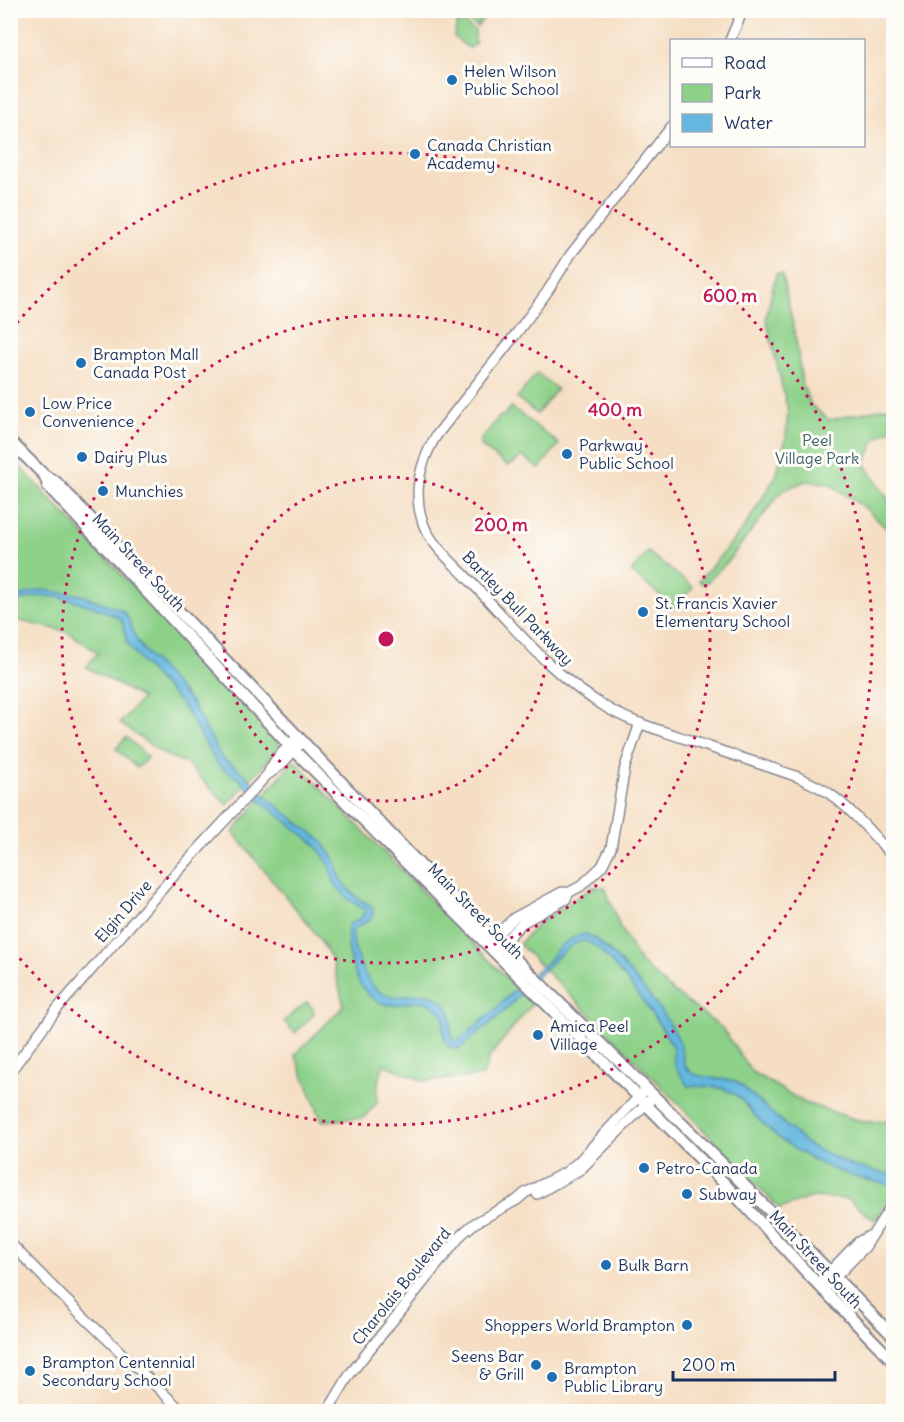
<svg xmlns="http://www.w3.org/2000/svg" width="904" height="1422" font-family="Delius,sans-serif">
  <rect width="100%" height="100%" fill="#fdfcf7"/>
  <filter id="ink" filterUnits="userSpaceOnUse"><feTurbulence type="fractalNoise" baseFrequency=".0167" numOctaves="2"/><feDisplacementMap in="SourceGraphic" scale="12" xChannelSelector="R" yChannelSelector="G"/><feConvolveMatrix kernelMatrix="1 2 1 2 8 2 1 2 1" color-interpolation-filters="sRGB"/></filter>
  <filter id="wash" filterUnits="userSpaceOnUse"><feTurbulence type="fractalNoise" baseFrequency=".008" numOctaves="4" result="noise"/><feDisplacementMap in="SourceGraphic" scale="24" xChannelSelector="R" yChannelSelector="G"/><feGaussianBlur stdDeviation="1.35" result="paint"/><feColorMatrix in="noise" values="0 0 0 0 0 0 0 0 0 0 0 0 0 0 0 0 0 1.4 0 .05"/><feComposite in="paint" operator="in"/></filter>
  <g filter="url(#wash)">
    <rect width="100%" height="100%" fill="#f5dec3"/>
    <!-- green -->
    <g fill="#8dd189" stroke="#548074" stroke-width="1.5">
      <polygon points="456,11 490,11 477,27"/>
      <path d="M458,19L475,31V44L470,48C464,46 460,41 454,37Z"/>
      <polygon points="776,274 782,274 796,339 802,384 811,405 829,420 893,406 893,428 876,438 865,464 893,507 893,535 865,508 828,483 805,481 782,491 729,560 704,585 699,581 744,528 776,476 786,438 788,411 766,318"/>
      <polygon points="537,373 557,389 537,414 517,398"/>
      <polygon points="511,407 559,444 539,469 522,456 514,463 507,466 481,446 480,441 500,416 504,416"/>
      <polygon points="10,456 261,723 281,746 227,805 186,763 163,754 120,723 142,698 86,667 98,653 68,632 11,619"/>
      <polygon points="648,552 693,587 676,608 631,572"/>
      <polygon points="126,737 148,757 137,768 116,749"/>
      <polygon points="294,760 532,1004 490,1056 483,1076 423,1081 384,1064 378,1081 377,1103 363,1118 322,1121 295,1055 344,1006 332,959 317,935 233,832"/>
      <polygon points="593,887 605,887 619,925 640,962 671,990 722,1028 752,1072 805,1103 864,1122 893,1121 893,1190 882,1210 874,1220 848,1199 812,1197 780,1209 661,1086 519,944 539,923"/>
      <polygon points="307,1002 313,1009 314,1014 295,1033 284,1021"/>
    </g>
    <!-- water -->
    <path fill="#64b7df" stroke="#40739e" stroke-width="1.5" d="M41,590L81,595L122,610L128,618L136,639L145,652L191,702L221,757L243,773L271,801L322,841L335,860L340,877L350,891L360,900L369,904L374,911L371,918L353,930C352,944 356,957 363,970C390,1026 421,970 448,1008C454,1017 449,1030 452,1040L458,1041L495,1010L511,993L547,962L560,946L576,936L586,934C609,943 670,1017 679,1041C684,1053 680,1065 692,1073C701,1079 725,1078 737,1082L808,1145L852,1166L893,1175V1185C844,1178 798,1158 762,1123C751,1113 743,1097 729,1091C717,1085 701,1087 688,1086C684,1079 675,1070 674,1062C673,1058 674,1053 673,1048C666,1030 600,938 583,941C563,943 518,999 501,1014C488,1026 472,1037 459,1049L449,1047C442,1037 443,1026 444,1015C422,992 418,1004 393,1005C357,1005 345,953 348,925L361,918L366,911L348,899L335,884L328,862L315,844L257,798L239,779L218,765L183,706L142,663L127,643L122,621L118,617C96,607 68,596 44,596C33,596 21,600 11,604L10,598Z"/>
  </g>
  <g filter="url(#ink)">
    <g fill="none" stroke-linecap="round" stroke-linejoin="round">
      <!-- secondary casing -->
      <g stroke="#888690" stroke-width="12">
        <g id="secondary">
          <polyline points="730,40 743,10"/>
          <path d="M672,126L571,254L547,292L516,334L436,436C420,463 412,492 423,523C431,546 456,565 472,583C515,628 554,678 609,709C633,723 660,730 686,739C723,752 761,764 798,777C808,782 818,786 827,792C852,809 874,836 894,858"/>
          <polyline points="269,771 276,759 298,736"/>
          <polyline points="490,941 514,918 562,892 568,893"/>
          <polyline points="496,950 522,923 566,899 568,893 581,886 602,866 611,848 625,767 640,723"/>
          <polyline points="10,1072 57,1009 169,881 266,776 281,765 303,741"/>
          <polyline points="537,1194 581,1169 654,1096"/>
          <polyline points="10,1243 61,1295 183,1412"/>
          <polyline points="818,1284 858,1242 871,1235"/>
          <polyline points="823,1290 865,1247 894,1201"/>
          <polyline points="327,1412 350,1374 462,1234 475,1223 517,1200 525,1193 566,1172 578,1162 643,1092"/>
        </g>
      </g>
      <!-- primary casing -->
      <g stroke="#888690" stroke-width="14">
        <g id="primary">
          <polyline points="10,441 45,476 56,482 421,866 740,1181 894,1337"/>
          <polyline points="45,476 48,486 289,745 723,1182 811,1277 894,1362"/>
        </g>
      </g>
      <!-- secondary -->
      <use href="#secondary" stroke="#fff" stroke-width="9"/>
      <!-- primary -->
      <use href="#primary" stroke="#fff" stroke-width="10"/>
    </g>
  </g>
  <!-- distance rings -->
  <g fill="none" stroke="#c2185b" stroke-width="3" stroke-dasharray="3 6">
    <circle cx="386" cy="639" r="162"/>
    <circle cx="386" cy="639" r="324"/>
    <path d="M11 330A486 486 0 1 1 11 948"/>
  </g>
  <!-- markers -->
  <g fill="#1f6fb2" stroke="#fdfcf7" stroke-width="2">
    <circle cx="452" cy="80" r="6"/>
    <circle cx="415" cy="154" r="6"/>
    <circle cx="81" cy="363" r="6"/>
    <circle cx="30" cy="412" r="6"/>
    <circle cx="567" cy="454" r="6"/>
    <circle cx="82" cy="457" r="6"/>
    <circle cx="103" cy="491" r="6"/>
    <circle cx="643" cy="612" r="6"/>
    <circle cx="538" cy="1035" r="6"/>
    <circle cx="644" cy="1168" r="6"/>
    <circle cx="687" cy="1194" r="6"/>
    <circle cx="606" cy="1265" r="6"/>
    <circle cx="687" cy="1325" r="6"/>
    <circle cx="536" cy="1365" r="6"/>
    <circle cx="30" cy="1371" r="6"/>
    <circle cx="552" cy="1377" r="6"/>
  </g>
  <g text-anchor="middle" stroke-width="6" stroke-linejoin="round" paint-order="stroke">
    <!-- poi labels -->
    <g font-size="16" fill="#1b2f5e" stroke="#fdfcf7" text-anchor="start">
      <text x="464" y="77">Helen Wilson<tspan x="464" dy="18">Public School</tspan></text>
      <text x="427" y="151">Canada Christian<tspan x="427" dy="18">Academy</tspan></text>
      <text x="93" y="360">Brampton Mall<tspan x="93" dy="18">Canada P0st</tspan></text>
      <text x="42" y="409">Low Price<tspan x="42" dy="18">Convenience</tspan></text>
      <text x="579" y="451">Parkway<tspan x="579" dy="18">Public School</tspan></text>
      <text x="94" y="463">Dairy Plus</text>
      <text x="115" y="497">Munchies</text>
      <text x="655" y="609">St. Francis Xavier<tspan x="655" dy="18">Elementary School</tspan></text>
      <text x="550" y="1032">Amica Peel<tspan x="550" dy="18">Village</tspan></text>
      <text x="656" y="1174">Petro-Canada</text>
      <text x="699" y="1200">Subway</text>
      <text x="618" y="1271">Bulk Barn</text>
      <text x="675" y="1331" text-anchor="end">Shoppers World Brampton</text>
      <text x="524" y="1362" text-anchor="end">Seens Bar<tspan x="524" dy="18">&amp; Grill</tspan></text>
      <text x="42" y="1368">Brampton Centennial<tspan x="42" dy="18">Secondary School</tspan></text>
      <text x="564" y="1374">Brampton<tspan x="564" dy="18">Public Library</tspan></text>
    </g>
    <!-- park labels -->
    <g font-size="16" fill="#3d606b" stroke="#fdfcf7">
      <text x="817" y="446">Peel<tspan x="817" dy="18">Village Park</tspan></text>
    </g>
    <!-- street labels -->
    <g font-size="16" fill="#1b2f5e" stroke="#fdfcf7">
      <text transform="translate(139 562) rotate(47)" y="6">Main Street South</text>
      <text transform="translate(518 608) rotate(46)" y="6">Bartley Bull Parkway</text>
      <text transform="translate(123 911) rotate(-49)" y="6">Elgin Drive</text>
      <text transform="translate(476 911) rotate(45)" y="6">Main Street South</text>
      <text transform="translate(816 1259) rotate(47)" y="6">Main Street South</text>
      <text transform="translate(401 1286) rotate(-51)" y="6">Charolais Boulevard</text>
    </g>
  </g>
  <circle cx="386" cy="639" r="9" fill="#c2185b" stroke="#fdfcf7" stroke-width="3"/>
  <g font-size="18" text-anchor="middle" font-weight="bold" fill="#c2185b" stroke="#fdfcf7" stroke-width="6" stroke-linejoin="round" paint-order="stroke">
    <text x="730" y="302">600 m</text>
    <text x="615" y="416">400 m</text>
    <text x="501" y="531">200 m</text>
  </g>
  <!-- margin -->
  <rect width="904" height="1422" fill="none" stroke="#fdfcf7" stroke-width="36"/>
  <!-- legend -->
  <rect x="670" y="39" width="195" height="108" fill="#fdfcf7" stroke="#a3aaba" stroke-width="1.5"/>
  <rect x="682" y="58" width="30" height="9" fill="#ffffff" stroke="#a3aaba" stroke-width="1.5"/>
  <text x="724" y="69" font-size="18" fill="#1b2f5e">Road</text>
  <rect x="682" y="84" width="30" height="18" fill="#8dd189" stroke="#a3aaba" stroke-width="1.5"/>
  <text x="724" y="99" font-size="18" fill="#1b2f5e">Park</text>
  <rect x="682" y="114" width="30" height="18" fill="#64b7df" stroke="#a3aaba" stroke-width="1.5"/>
  <text x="724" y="129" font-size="18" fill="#1b2f5e">Water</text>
  <!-- scale -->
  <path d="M673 1371v9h162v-9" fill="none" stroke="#1b2f5e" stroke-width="3"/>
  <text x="682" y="1371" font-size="18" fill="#1b2f5e" stroke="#fdfcf7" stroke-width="4.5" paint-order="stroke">200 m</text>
</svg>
